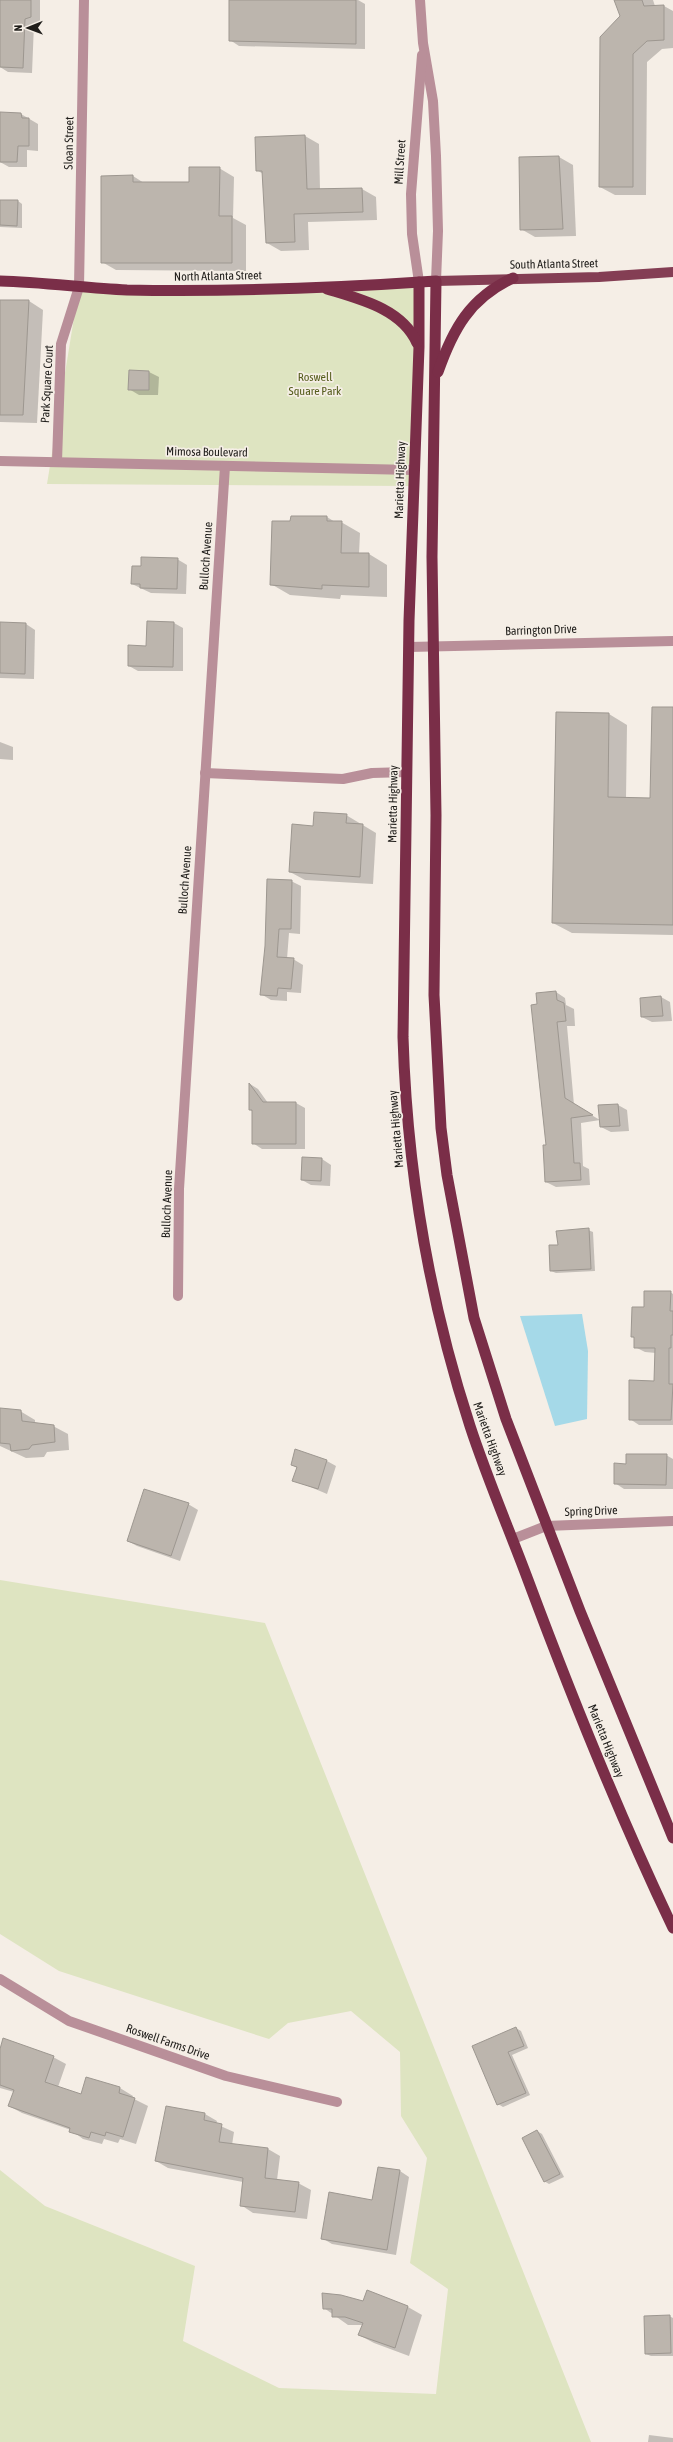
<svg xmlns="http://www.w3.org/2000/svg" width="673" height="2442" font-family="'Asap Condensed',sans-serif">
  <rect width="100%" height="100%" fill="#f5eee6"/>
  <!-- green -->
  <g fill="#dee4c1">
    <polygon points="419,282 413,486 47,484 79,287"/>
    <polygon points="0,1580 265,1623 591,2442 0,2442 0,2170 45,2206 195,2266 183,2341 279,2388 436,2394 448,2289 410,2263 427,2158 401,2116 400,2052 351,2011 288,2023 269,2039 59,1971 0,1934"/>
  </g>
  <!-- water -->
  <polygon fill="#a5d9e8" points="582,1314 588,1351 587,1419 555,1426 520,1316"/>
  <!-- shadow -->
  <g fill="#0003">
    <polygon points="0,0 40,0 40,22 34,24 32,73 8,72 0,67"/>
    <polygon points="274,0 358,0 365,4 365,49 239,46 230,40"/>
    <polygon points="615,0 653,0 655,6 664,6 673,11 673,48 662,49 647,62 646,195 615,195 600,187 621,16"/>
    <polygon points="0,113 21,114 38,124 38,151 27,150 27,167 9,167 0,162"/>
    <polygon points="305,136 319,144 320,190 362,189 376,197 377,220 308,222 309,250 281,251 267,243 263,174 257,170"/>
    <polygon points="559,157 573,165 576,236 535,237 521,229"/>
    <polygon points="219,168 234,177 233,218 246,225 246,271 116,270 102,262 133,176 144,183 190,183"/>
    <polygon points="0,201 18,201 22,204 22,228 0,227"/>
    <polygon points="0,301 29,301 43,310 37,423 0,422"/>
    <polygon points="130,371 149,372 159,377 158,395 139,395 129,389"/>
    <polygon points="327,517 335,522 341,522 360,533 359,554 369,554 387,565 387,597 341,595 340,599 290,595 271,584 291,522"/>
    <polygon points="177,559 187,565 186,594 151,593 132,584 142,567"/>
    <polygon points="0,623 26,624 35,630 34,679 0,678"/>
    <polygon points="174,623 183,628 183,671 138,671 129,666"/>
    <polygon points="673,708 673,935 572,933 553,923 609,714 627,725 626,799 651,799"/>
    <polygon points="0,742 13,747 13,760 0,759"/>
    <polygon points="346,815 376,833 373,884 305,880 290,872 314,827"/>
    <polygon points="291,881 301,886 300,934 289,933 287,959 293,959 303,965 301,993 287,992 287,1001 271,1000 261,994"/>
    <polygon points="556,992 565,998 566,1005 574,1009 575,1026 567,1026 574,1105 600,1120 581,1123 583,1166 589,1169 590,1185 556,1187 546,1182 547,1146 538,1005"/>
    <polygon points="661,997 670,1002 672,1021 652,1022 642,1017"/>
    <polygon points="250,1084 258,1089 268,1103 296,1103 305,1108 305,1149 262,1149 253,1143 253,1112 250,1110"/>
    <polygon points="618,1105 627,1110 629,1131 611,1132 601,1127"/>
    <polygon points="322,1159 331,1165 330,1186 311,1185 302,1180"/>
    <polygon points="588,1230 593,1232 595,1271 556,1273 551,1271 559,1245"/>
    <polygon points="670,1292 673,1294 673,1425 639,1425 630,1419 655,1382 656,1353 645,1352 635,1347 635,1338 632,1337 645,1308"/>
    <polygon points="0,1409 20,1411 35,1420 35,1424 53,1426 68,1434 69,1450 47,1452 44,1457 26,1458 0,1446"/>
    <polygon points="666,1455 673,1459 673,1489 624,1489 615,1483 627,1465"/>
    <polygon points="327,1461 336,1466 327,1494 294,1480 297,1468 292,1465"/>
    <polygon points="188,1504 198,1510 180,1561 137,1546 128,1541"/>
    <polygon points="516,2028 521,2031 528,2048 512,2055 530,2095 503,2107 498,2104 473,2047"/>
    <polygon points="0,2052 53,2057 66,2064 58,2087 81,2095 87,2078 120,2088 133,2096 132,2098 148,2106 136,2144 120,2139 118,2143 104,2139 102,2144 83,2139 71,2130 22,2113 9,2106 14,2092 0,2088"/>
    <polygon points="205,2114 217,2121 216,2124 234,2132 232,2145 268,2149 280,2156 277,2180 298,2183 311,2190 307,2219 253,2213 241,2205 243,2182 168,2168 156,2161"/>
    <polygon points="537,2131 542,2134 564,2177 549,2184 544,2181"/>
    <polygon points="379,2168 400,2171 409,2177 396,2255 332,2244 322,2238 373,2201"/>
    <polygon points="368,2292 408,2307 422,2315 409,2356 374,2343 359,2335 363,2325 348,2325 324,2308 364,2302"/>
    <polygon points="669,2316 673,2318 673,2356 651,2356 646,2354"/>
    <polygon points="649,2435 673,2438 673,2442 648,2442"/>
  </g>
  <!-- building -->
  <g fill="#bcb5ad" stroke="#9d9790">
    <polygon points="0,0 31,0 31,17 25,19 23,68 0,67"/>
    <polygon points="229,0 356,0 356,44 229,41"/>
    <polygon points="614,0 642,0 644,6 664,5 664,40 647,41 633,54 633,187 599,187 600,37 620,16"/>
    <polygon points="0,112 21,113 22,118 29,118 29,146 18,146 17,162 0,162"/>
    <polygon points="305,135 307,189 362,188 363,212 294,214 295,242 266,243 262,171 256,171 255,137"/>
    <polygon points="559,156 563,229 520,230 519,157"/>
    <polygon points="189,167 220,167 219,216 232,216 232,263 101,263 101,176 133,175 133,182 189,182"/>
    <polygon points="0,200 18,200 17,226 0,225"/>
    <polygon points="0,300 29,300 23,415 0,415"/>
    <polygon points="129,370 149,371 149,390 128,390"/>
    <polygon points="291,516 327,516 327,521 342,521 341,553 369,553 369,587 322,585 322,589 270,585 272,521 290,521"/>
    <polygon points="141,557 178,558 177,589 140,588 140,584 131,584 132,566 141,566"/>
    <polygon points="147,621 174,622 173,667 128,666 128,645 146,646"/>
    <polygon points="0,622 26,623 25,674 0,673"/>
    <polygon points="652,707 673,707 673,925 552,923 556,712 609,713 608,797 650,798"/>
    <polygon points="314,812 347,814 346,823 363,824 360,877 289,872 292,824 313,826"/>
    <polygon points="267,879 292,880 291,929 279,929 277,957 294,958 291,989 278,988 277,996 260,995 265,946"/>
    <polygon points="556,991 557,1000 564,1003 566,1021 557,1022 565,1098 593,1115 571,1118 574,1163 580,1163 581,1180 545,1182 543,1145 546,1145 531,1005 537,1004 536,993"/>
    <polygon points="661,996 663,1016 641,1017 640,998"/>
    <polygon points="249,1083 263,1102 296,1102 296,1144 252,1144 252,1110 249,1110"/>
    <polygon points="618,1104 620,1126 600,1127 598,1105"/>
    <polygon points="302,1157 322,1158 321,1181 301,1180"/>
    <polygon points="589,1228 591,1269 550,1271 549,1245 558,1245 556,1231"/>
    <polygon points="644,1291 671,1291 670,1311 673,1311 673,1335 671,1335 671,1348 669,1348 669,1384 673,1384 671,1420 629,1420 629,1380 654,1381 655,1348 634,1348 634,1337 631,1337 632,1307 644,1307"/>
    <polygon points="0,1408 21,1410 22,1421 54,1425 55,1442 32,1445 29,1449 11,1451 10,1444 0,1443"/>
    <polygon points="295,1449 327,1460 318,1489 292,1481 297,1467 291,1465"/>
    <polygon points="626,1454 667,1454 666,1485 614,1484 614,1463 626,1464"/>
    <polygon points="144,1489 189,1503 171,1556 127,1541"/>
    <polygon points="516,2027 524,2046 508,2052 526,2093 497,2105 472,2046"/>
    <polygon points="3,2038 54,2056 45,2082 81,2094 86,2077 120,2087 119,2093 135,2098 123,2137 106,2132 105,2136 91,2132 89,2138 69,2132 70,2128 8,2106 14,2090 0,2085 0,2049"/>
    <polygon points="166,2106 205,2113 204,2120 222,2124 219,2142 268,2148 265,2178 299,2182 295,2212 240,2206 243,2178 155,2161"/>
    <polygon points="537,2130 560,2174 544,2182 522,2138"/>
    <polygon points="378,2167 400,2170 387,2250 321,2239 329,2192 372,2200"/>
    <polygon points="367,2290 408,2306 395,2348 358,2335 363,2323 345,2317 332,2317 332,2309 323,2309 322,2293 341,2295 363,2301"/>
    <polygon points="670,2315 671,2353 645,2354 644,2316"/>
  </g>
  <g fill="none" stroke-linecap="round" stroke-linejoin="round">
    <!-- minor -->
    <g stroke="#b98f99" stroke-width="10">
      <polyline points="420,0 423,43 433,101 436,156 438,231 436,281"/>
      <polyline points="419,282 412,234 411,194 422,55"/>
      <polyline points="0,461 413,470"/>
      <polyline points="57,461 61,344 79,287 84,0"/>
      <polyline points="409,647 673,641"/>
      <polyline points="205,773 343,779 372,773 407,772"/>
      <polyline points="178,1296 179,1189 225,466"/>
      <polyline points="513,1539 546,1526 673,1521"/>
      <polyline points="0,1979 69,2021 226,2076 337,2102"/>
    </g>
    <!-- primary -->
    <polyline stroke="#843e54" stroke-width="10" points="436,281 599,277 673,272"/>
    <!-- trunk -->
    <g stroke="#7a2e48" stroke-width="11">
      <path d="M0,281C42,282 85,288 127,290C230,292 334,288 436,281L432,557L436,815L434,995L441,1128L447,1175L474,1318L506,1419L580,1611L673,1838"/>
      <path d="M419,282V347L409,621L403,1037C407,1170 429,1300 470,1426C487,1478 509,1529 528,1580C572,1698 619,1815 673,1928"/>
      <path d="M327,289C360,299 402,309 417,343"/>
      <path d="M438,372C453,329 470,298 513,278"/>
    </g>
  </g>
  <g text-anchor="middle" stroke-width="3.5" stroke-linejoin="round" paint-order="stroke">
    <!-- street labels -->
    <g font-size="12" fill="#1f1d1a" stroke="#f5eee6">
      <text transform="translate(69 143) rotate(-89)" y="4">Sloan Street</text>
      <text transform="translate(400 162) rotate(-86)" y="4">Mill Street</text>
      <text transform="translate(554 264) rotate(-1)" y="4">South Atlanta Street</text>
      <text transform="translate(218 276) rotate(-1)" y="4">North Atlanta Street</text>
      <text transform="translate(47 384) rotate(-87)" y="4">Park Square Court</text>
      <text transform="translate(207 452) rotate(1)" y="4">Mimosa Boulevard</text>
      <text transform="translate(400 480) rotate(-88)" y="4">Marietta Highway</text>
      <text transform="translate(206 556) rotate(-86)" y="4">Bulloch Avenue</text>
      <text transform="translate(541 630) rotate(-2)" y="4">Barrington Drive</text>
      <text transform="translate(393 804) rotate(-89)" y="4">Marietta Highway</text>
      <text transform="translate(185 880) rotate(-86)" y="4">Bulloch Avenue</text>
      <text transform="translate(396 1129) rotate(-95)" y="4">Marietta Highway</text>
      <text transform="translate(167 1204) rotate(-88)" y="4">Bulloch Avenue</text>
      <text transform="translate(490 1439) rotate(70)" y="4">Marietta Highway</text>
      <text transform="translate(591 1511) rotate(-2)" y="4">Spring Drive</text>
      <text transform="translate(606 1741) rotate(68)" y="4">Marietta Highway</text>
      <text transform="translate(168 2042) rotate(19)" y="4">Roswell Farms Drive</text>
    </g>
    <!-- park labels -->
    <g font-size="12" fill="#565d1d" stroke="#f5eee6">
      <text x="315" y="381">Roswell<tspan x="315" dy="14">Square Park</tspan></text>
    </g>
  </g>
  <!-- north arrow -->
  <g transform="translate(28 28) rotate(269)" stroke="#f5eee6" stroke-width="3" paint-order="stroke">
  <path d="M0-3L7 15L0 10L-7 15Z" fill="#1f1d1a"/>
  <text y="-6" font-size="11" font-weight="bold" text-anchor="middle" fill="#1f1d1a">N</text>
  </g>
</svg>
